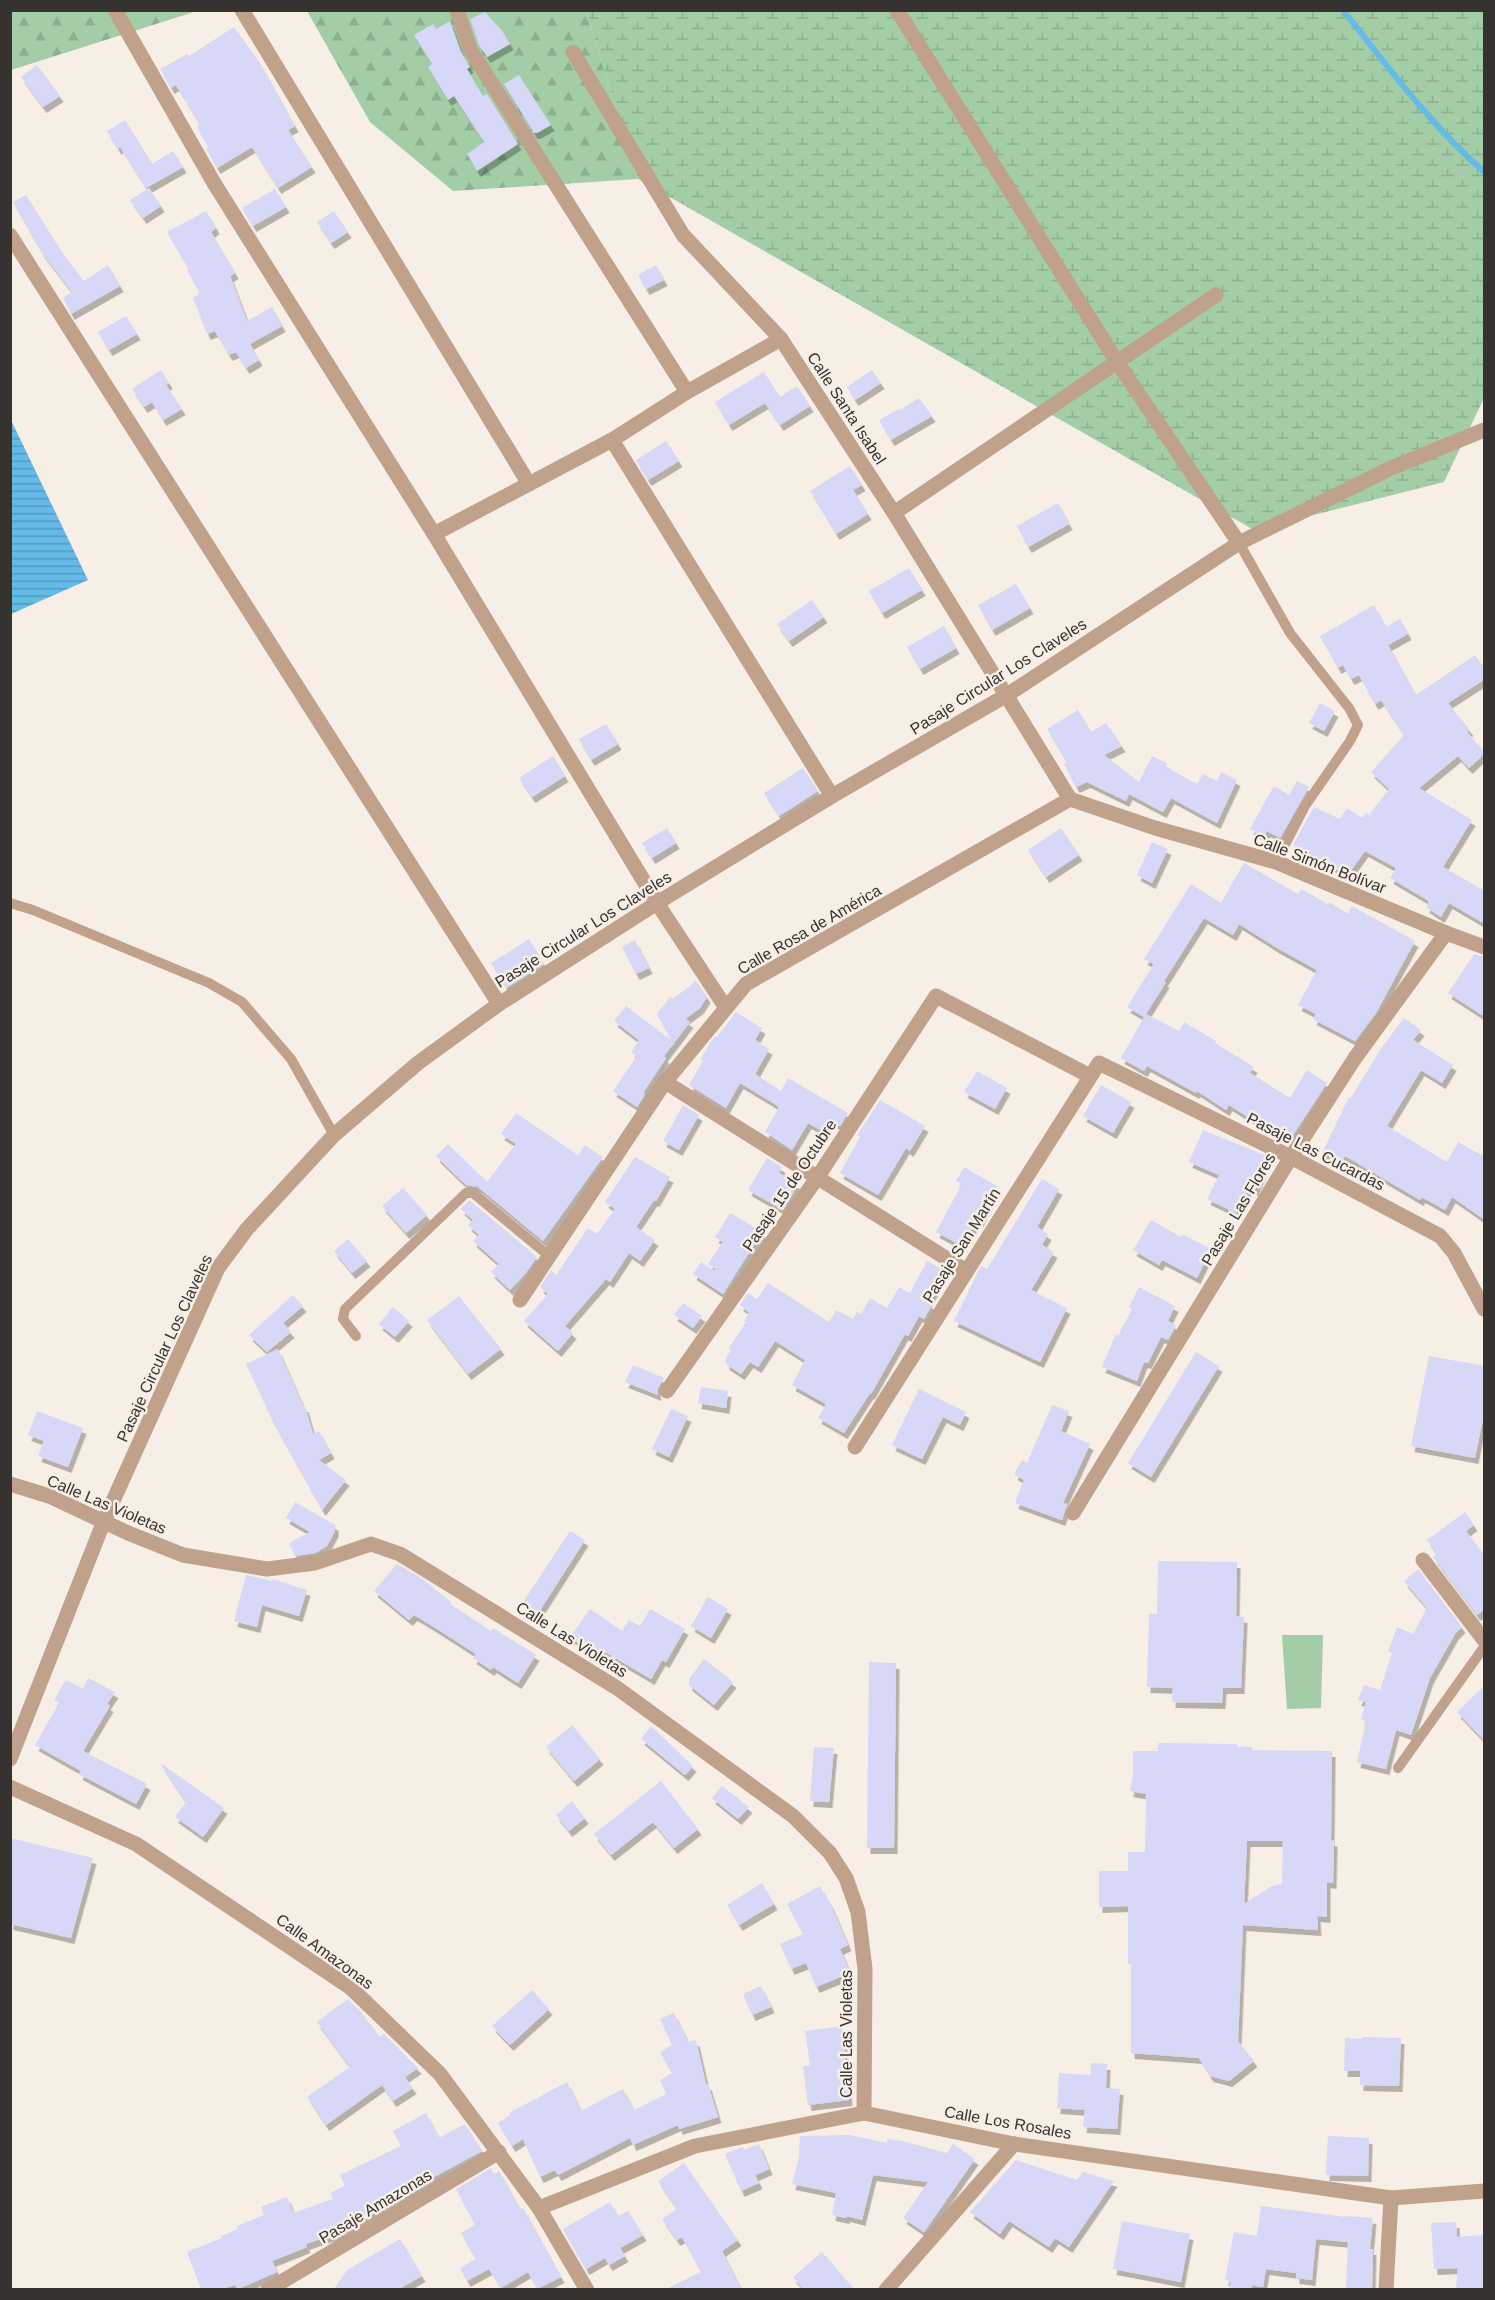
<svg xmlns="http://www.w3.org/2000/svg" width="1495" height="2300" font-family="Helvetica,sans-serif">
  <defs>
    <pattern id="forest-firs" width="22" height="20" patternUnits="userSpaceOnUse" patternTransform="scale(1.5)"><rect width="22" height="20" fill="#a2cda6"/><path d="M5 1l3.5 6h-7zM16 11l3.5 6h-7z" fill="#8cb08f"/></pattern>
    <pattern id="wetland-marsh" width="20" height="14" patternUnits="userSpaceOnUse" patternTransform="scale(1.5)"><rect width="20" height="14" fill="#a2cda6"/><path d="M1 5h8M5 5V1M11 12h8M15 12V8" fill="none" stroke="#8cb08f"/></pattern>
    <pattern id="water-rules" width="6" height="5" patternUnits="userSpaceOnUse" patternTransform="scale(1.5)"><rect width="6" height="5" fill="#65bbe8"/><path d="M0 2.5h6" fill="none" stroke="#5499bc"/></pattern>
    <filter id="shadow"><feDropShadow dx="3.5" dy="6" stdDeviation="0" flood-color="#0004"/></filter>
  </defs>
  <rect width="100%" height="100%" fill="#f7eee5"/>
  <!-- forest -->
  <g fill="url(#forest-firs)">
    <polygon points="11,11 197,11 11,70"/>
    <polygon points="307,11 586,11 638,179 453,191 370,122"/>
  </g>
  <!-- wetland -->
  <polygon fill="url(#wetland-marsh)" points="586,11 1484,11 1484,398 1444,482 1254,530 638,179"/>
  <!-- garden -->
  <polygon fill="#a2cda6" points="1282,1635 1323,1635 1321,1708 1287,1709"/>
  <!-- water -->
  <polygon fill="url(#water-rules)" points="11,420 88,580 11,614 10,614"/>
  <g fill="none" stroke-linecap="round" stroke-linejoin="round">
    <!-- stream -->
    <path stroke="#65bbe8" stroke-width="6" d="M1343,10C1388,67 1430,124 1484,172"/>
  </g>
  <!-- building -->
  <g fill="#d7d8f7" fill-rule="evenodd" filter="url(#shadow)">
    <polygon points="485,12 503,32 510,44 487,57 479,45 470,19"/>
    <polygon points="450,21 461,52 470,67 467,69 483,96 487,94 518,144 477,171 467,154 484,142 454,96 448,100 428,67 432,64 414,35 433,24 436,29"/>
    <polygon points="234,27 258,60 295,126 288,130 312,167 278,188 252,147 217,168 206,149 209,147 197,127 200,125 176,85 171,88 160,69 188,54 189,56"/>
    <polygon points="37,65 60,96 43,107 21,77"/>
    <polygon points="519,75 551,125 537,133 534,133 504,84"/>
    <polygon points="125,120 152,164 173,151 183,167 146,188 120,147 118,149 107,131"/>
    <polygon points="149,188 161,206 143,218 130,200"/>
    <polygon points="275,189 286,207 253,226 242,208"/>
    <polygon points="26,195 61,251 84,281 108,265 120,286 71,314 63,298 72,292 42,253 13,202"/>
    <polygon points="206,211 216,228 211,232 235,273 230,276 247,321 272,307 282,326 250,344 259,360 246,368 236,352 229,355 215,331 207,334 193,298 200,293 187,270 189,269 167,232"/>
    <polygon points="334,211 348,232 331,243 317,222"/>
    <polygon points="656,265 664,280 646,289 638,275"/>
    <polygon points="126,316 137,334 109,350 98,332"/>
    <polygon points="161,370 169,383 166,385 182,409 163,420 152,402 144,407 132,389"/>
    <polygon points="872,370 881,383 855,400 847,387"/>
    <polygon points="764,372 780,397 797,386 810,406 780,425 765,403 729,425 715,402"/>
    <polygon points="919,398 932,416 891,440 879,420 899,409 900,410"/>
    <polygon points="666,441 679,461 648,480 636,460"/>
    <polygon points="850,466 862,485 853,490 868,514 836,534 810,491"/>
    <polygon points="1058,503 1069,524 1028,547 1017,526"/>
    <polygon points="909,568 922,590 882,613 869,591"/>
    <polygon points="1016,584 1030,608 992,630 978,605"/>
    <polygon points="812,600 824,617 789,641 777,624"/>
    <polygon points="1374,605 1386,627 1400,619 1408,634 1388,645 1416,695 1475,655 1485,669 1485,679 1448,703 1470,730 1467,732 1485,753 1469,768 1458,756 1419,788 1472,820 1443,867 1485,891 1485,924 1449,903 1441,917 1426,907 1429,901 1390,878 1396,868 1365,851 1347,876 1330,865 1329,867 1314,858 1316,856 1293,845 1314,807 1340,819 1347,808 1362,818 1366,813 1369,815 1389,789 1371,772 1404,735 1381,700 1375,704 1359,675 1351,679 1343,665 1338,668 1320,636"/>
    <polygon points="944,626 956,648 920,669 907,647"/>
    <polygon points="1320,703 1335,711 1324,731 1309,723"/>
    <polygon points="1078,710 1091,732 1106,723 1122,746 1104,755 1139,782 1152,756 1167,763 1166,767 1197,784 1203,774 1217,781 1221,772 1237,780 1217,823 1171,798 1163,812 1129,794 1126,801 1087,782 1076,787 1064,764 1067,762 1047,729"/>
    <polygon points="606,724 618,744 591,760 579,739"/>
    <polygon points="553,756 565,776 532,797 519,778"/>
    <polygon points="803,768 818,791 779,816 764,793"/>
    <polygon points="1297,781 1309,787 1280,838 1267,831 1264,837 1250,829 1274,786 1289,795"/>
    <polygon points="667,828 676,843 652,858 642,843"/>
    <polygon points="1061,828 1079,855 1046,877 1028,850"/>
    <polygon points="1152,842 1168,849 1152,883 1137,875"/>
    <polygon points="1244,863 1298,894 1301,889 1328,904 1329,902 1348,914 1352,906 1415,941 1376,1013 1355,1041 1313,1019 1316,1014 1298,1005 1317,970 1277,948 1239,924 1233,935 1204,918 1164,981 1166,982 1146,1014 1179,1031 1184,1022 1216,1041 1215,1043 1254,1067 1250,1073 1290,1098 1307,1070 1327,1083 1291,1138 1280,1132 1278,1136 1229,1105 1226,1110 1197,1091 1196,1093 1147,1066 1144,1071 1121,1058 1144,1017 1127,1007 1154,964 1144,959 1191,884 1221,903"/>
    <polygon points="529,939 544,964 506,988 491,963"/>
    <polygon points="635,940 649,968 636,974 622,947"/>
    <polygon points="1474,954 1485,957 1485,1017 1448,993"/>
    <polygon points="696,981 707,997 700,1008 685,1019 690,1022 664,1056 666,1058 643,1093 645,1094 637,1107 613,1091 637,1056 631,1052 639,1040 614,1021 626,1006 671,1040 657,1014 670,997 673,999"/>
    <polygon points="736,1012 762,1028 755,1040 769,1049 755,1074 781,1091 788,1078 848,1113 840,1126 829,1120 822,1131 808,1123 792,1150 765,1132 779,1107 770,1101 740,1083 726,1108 689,1085 703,1061 700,1060 710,1043 715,1036 717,1037"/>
    <polygon points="1404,1018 1421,1030 1413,1040 1453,1065 1442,1083 1421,1070 1387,1126 1447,1162 1458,1142 1485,1157 1485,1220 1452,1197 1445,1210 1422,1197 1420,1200 1345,1156 1342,1162 1322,1153 1349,1097 1351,1098 1380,1050"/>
    <polygon points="977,1071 1007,1088 995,1109 964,1092"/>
    <polygon points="1101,1085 1131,1102 1113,1133 1083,1116"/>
    <polygon points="880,1100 925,1126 910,1151 906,1148 878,1195 840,1173 860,1137 857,1135"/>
    <polygon points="683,1105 699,1115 679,1150 663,1141"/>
    <polygon points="516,1113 578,1155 585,1145 603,1157 543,1241 478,1187 466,1185 436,1156 448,1144 487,1182 516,1144 501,1134"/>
    <polygon points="1203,1130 1269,1157 1255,1190 1249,1188 1236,1213 1207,1199 1219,1175 1189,1162"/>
    <polygon points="635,1157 670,1177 656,1201 654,1200 636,1227 655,1240 640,1261 629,1253 610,1282 606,1279 565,1326 573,1333 558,1351 524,1321 548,1294 540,1287 551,1270 556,1275 588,1228 597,1234 615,1209 605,1202"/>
    <polygon points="767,1158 782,1167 779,1173 798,1184 783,1210 748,1190"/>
    <polygon points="964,1167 997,1186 980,1221 977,1220 962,1246 936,1232 962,1184 956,1181"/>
    <polygon points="1042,1179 1059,1189 1037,1227 1048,1234 1042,1245 1054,1252 1031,1290 1067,1308 1040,1362 954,1321 979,1270 981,1266 987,1269"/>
    <polygon points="403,1188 427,1215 406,1233 382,1206"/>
    <polygon points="469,1200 537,1257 525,1274 510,1290 491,1272 499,1264 473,1241 479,1235 468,1225 473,1220 461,1209"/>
    <polygon points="730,1213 762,1232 723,1294 693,1274 701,1262 715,1271 716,1269 708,1264 723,1242 715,1237"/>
    <polygon points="1151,1220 1181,1237 1182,1234 1211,1249 1197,1278 1162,1260 1159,1265 1133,1250"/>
    <polygon points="348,1239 367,1261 352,1273 334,1251"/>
    <polygon points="927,1261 945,1271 928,1302 932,1305 924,1319 919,1316 908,1336 905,1334 871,1394 870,1393 844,1433 818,1418 826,1404 792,1385 805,1360 775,1341 758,1367 750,1362 741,1374 726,1364 726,1358 731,1350 729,1348 746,1322 744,1321 749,1312 740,1305 748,1293 757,1299 768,1283 829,1322 836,1310 853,1319 857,1312 861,1314 870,1298 887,1308 899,1287 910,1293"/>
    <polygon points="1139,1287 1175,1306 1168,1321 1176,1325 1168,1340 1161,1337 1148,1363 1144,1362 1137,1381 1102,1367 1116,1334 1118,1336 1132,1309 1129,1307"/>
    <polygon points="293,1295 303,1306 283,1323 291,1332 267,1352 249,1335"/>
    <polygon points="459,1296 501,1349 468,1374 427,1320"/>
    <polygon points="683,1303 702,1316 693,1328 674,1315"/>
    <polygon points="393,1307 409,1321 395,1337 379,1324"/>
    <polygon points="278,1349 303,1406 305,1406 313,1434 319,1431 331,1453 319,1460 346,1480 322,1510 275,1426 246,1364"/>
    <polygon points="1196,1352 1219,1366 1151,1477 1128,1463"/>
    <polygon points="1429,1356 1485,1366 1485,1409 1475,1458 1411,1446"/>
    <polygon points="633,1365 664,1378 657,1390 658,1395 625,1382"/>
    <polygon points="701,1387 728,1391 726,1408 698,1403"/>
    <polygon points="919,1389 966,1412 960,1425 943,1417 922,1459 892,1445"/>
    <polygon points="1052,1405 1069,1411 1061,1431 1090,1444 1063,1503 1067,1504 1062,1520 1015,1503 1024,1480 1014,1474 1022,1460 1027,1463"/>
    <polygon points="671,1409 688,1416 669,1457 652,1449"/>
    <polygon points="37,1411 83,1428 68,1467 38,1456 44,1441 28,1435"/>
    <polygon points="295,1502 335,1525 335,1531 327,1546 315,1553 295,1556 289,1543 310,1532 286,1518"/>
    <polygon points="1465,1512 1474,1525 1466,1531 1485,1556 1485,1609 1477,1615 1433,1557 1437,1554 1427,1540"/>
    <polygon points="570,1531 585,1540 537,1615 521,1605"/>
    <polygon points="1158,1561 1237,1562 1236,1616 1244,1617 1241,1688 1223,1688 1222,1703 1172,1702 1173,1688 1147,1687 1149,1614 1157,1614"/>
    <polygon points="397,1564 421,1578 451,1602 450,1604 491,1631 493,1628 536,1655 518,1683 493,1667 491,1670 473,1658 476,1654 434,1627 414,1615 409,1620 374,1591"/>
    <polygon points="1418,1569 1462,1627 1455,1634 1430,1678 1411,1735 1396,1730 1386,1769 1357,1762 1366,1721 1361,1719 1366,1702 1358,1700 1364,1685 1380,1690 1392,1653 1388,1652 1397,1627 1413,1634 1427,1608 1404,1581"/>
    <polygon points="246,1575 272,1581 273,1579 307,1590 299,1616 262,1605 257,1627 234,1621"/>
    <polygon points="708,1597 728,1609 711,1638 691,1626"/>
    <polygon points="590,1609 622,1631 629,1620 640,1626 650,1609 685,1629 666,1662 662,1660 651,1679 605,1652 600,1659 570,1637"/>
    <polygon points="704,1659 733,1682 714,1705 689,1685 689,1679"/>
    <polygon points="869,1662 896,1663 894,1848 867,1848"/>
    <polygon points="88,1678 115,1692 107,1704 110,1706 83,1751 147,1784 136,1804 79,1774 81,1771 35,1745 59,1703 54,1700 66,1680 83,1689"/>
    <polygon points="1485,1685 1485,1741 1457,1712"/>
    <polygon points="572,1725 600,1759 574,1781 546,1747"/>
    <polygon points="651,1726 693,1766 685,1775 641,1739"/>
    <path d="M1158,1743L1237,1744V1746L1252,1747V1750L1332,1751L1331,1840L1334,1841L1333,1883L1327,1882V1917L1317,1916L1318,1930L1243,1925L1238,2041L1254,2061L1229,2081L1210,2076L1199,2058L1131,2053V1964H1128V1906L1099,1907V1871H1128V1852H1145L1146,1794L1130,1791L1133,1774V1751H1158ZM1247,1841H1283L1282,1883L1270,1887L1244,1904Z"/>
    <polygon points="814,1747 834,1748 829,1802 810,1801"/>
    <polygon points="162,1764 224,1808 203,1837 175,1817 186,1802 161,1765"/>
    <polygon points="661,1781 698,1829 674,1848 653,1822 611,1855 594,1834"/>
    <polygon points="722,1786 749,1807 738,1819 712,1798"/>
    <polygon points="572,1801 585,1818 569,1831 556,1815"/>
    <polygon points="10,1838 93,1858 71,1938 10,1924"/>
    <polygon points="762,1883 774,1904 739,1925 727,1905"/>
    <polygon points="820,1886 830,1903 848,1945 840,1949 850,1973 816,1987 806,1963 791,1969 780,1944 803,1934 787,1904"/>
    <polygon points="761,1986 771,2007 752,2015 743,1994"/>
    <polygon points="532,1990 549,2009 510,2045 492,2026"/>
    <polygon points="348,1999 360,2011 380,2037 384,2034 418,2068 405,2077 413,2088 393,2101 382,2085 326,2125 307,2097 350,2067 317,2022"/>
    <polygon points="674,2013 688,2042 696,2040 706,2084 708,2084 718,2117 679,2129 678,2125 633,2145 630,2138 558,2175 555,2170 540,2177 523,2139 512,2146 498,2123 510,2115 509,2113 567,2082 581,2111 623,2089 634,2110 666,2094 660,2080 672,2073 660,2052 672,2045 660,2019"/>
    <polygon points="842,2026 849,2100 808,2105 803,2066 810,2065 805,2031"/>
    <polygon points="1362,2037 1401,2038 1399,2086 1360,2085 1360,2071 1344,2071 1345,2038 1362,2039"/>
    <polygon points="1091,2063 1107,2064 1106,2088 1120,2089 1117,2129 1083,2127 1085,2110 1057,2108 1059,2073 1090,2075"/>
    <polygon points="426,2113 439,2138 465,2124 482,2151 382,2205 384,2209 357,2221 358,2225 352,2228 306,2244 307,2247 272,2261 277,2272 238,2289 235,2285 222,2289 201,2289 187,2252 222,2238 221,2236 238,2229 237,2226 264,2215 261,2207 287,2197 293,2213 333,2199 330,2193 345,2186 340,2175 401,2146 393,2131"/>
    <polygon points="850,2135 887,2143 887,2139 902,2141 947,2153 953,2144 975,2159 924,2232 903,2218 928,2182 873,2175 862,2220 847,2216 846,2218 832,2215 836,2193 792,2184 799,2157 800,2136"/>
    <polygon points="1328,2136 1369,2138 1368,2176 1326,2175"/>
    <polygon points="759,2144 769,2169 755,2175 759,2183 741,2191 725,2154 743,2147 744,2150"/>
    <polygon points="1016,2160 1077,2180 1083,2172 1114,2181 1069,2247 1055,2238 1049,2247 1009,2221 1000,2234 970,2212"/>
    <polygon points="684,2163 738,2240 722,2251 741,2289 666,2289 701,2272 682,2237 677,2240 662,2219 677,2209 658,2181"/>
    <polygon points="491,2168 494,2174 499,2171 520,2209 523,2208 561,2277 537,2289 528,2272 501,2288 489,2269 467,2281 460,2268 476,2259 461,2233 475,2225 456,2189"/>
    <polygon points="610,2202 618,2216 628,2211 643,2235 620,2248 625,2256 609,2265 605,2258 586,2269 563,2229"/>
    <polygon points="1261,2206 1346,2217 1346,2216 1373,2218 1370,2249 1373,2249 1372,2289 1346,2289 1348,2242 1316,2239 1312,2280 1296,2278 1296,2273 1266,2269 1263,2287 1252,2285 1251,2289 1230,2289 1231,2281 1225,2280 1234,2232 1257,2236"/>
    <polygon points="1122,2221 1190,2234 1181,2282 1113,2269"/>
    <polygon points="1456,2222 1457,2237 1485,2235 1485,2289 1456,2289 1458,2268 1434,2269 1431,2223"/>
    <polygon points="400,2239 422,2276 399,2289 334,2289 347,2270"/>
    <polygon points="822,2252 837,2269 854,2289 803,2289 793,2277"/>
  </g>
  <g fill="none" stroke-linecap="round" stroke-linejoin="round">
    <!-- service -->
    <g stroke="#c0a18b" stroke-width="10">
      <polyline points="1239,543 1290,633 1349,708 1358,725 1350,741 1305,806 1276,862"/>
      <polyline points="10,903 33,910 209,983 242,1002 291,1059 334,1135"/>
      <polyline points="356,1336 343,1319 345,1309 466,1193 473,1193 549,1256"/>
      <polyline points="1398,1768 1484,1647"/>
    </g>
    <!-- minor -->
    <g stroke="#c0a18b" stroke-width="15">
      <polyline points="115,10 214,183 434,534 657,903 726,1008"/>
      <polyline points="242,10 529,484"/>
      <polyline points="457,10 470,49 687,392"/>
      <polyline points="897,10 1117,362 1239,543"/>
      <polyline points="573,52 683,235 781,339 894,513 1070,799"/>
      <polyline points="10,235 499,1004"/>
      <polyline points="612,440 832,796"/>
      <polyline points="894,513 1216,295"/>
      <polyline points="434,534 612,440 687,392 781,339"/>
      <polyline points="1070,799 1155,828 1276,862 1446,933 1484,947"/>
      <polyline points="665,1082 965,1270"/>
      <polyline points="520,1300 665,1082 746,984 1070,799"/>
      <polyline points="667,1391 817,1178 936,996 1090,1076"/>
      <polyline points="855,1447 1099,1063 1291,1157 1440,1236 1454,1253 1484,1309"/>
      <polyline points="10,1484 49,1496 128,1533 183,1555 267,1569 315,1563 371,1544 400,1554 617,1688 793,1816 830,1853 846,1878 858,1912 865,1969 864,2113"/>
      <polyline points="1073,1513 1291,1157 1355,1058 1446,933"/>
      <polyline points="1423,1560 1484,1640"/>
      <polyline points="10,1759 104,1521 218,1268 247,1229 334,1135 418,1063 499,1004 657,903 832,796 1007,695 1239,543 1389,469 1484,430"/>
      <polyline points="10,1787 136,1844 351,1988 440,2074 539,2208 587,2290"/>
      <polyline points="539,2208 695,2146 864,2113 1014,2144 1391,2198 1484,2191"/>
      <polyline points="268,2290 499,2152"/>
      <polyline points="886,2290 1014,2144"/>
      <polyline points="1386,2290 1391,2198"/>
    </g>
  </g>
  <g text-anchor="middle" stroke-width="5" stroke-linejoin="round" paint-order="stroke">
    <!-- street labels -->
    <g font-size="16" fill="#36322f" stroke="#f7eee5">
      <text transform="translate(847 408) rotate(57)" y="6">Calle Santa Isabel</text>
      <text transform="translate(998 676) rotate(-32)" y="6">Pasaje Circular Los Claveles</text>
      <text transform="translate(1320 863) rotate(21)" y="6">Calle Simón Bolívar</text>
      <text transform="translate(583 929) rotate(-32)" y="6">Pasaje Circular Los Claveles</text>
      <text transform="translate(809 929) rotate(-30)" y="6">Calle Rosa de América</text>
      <text transform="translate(1316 1151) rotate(27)" y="6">Pasaje Las Cucardas</text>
      <text transform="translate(789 1185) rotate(-56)" y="6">Pasaje 15 de Octubre</text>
      <text transform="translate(1238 1209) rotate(-59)" y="6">Pasaje Las Flores</text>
      <text transform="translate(961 1245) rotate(-58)" y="6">Pasaje San Martín</text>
      <text transform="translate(164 1348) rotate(-65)" y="6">Pasaje Circular Los Claveles</text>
      <text transform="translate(107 1504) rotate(23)" y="6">Calle Las Violetas</text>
      <text transform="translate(572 1639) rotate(32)" y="6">Calle Las Violetas</text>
      <text transform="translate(325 1951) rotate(36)" y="6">Calle Amazonas</text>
      <text transform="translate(846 2034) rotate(-90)" y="6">Calle Las Violetas</text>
      <text transform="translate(1008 2122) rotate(10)" y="6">Calle Los Rosales</text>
      <text transform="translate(375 2206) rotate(-31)" y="6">Pasaje Amazonas</text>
    </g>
  </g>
  <!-- border -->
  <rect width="1495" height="2300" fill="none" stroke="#36322f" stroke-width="24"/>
</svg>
